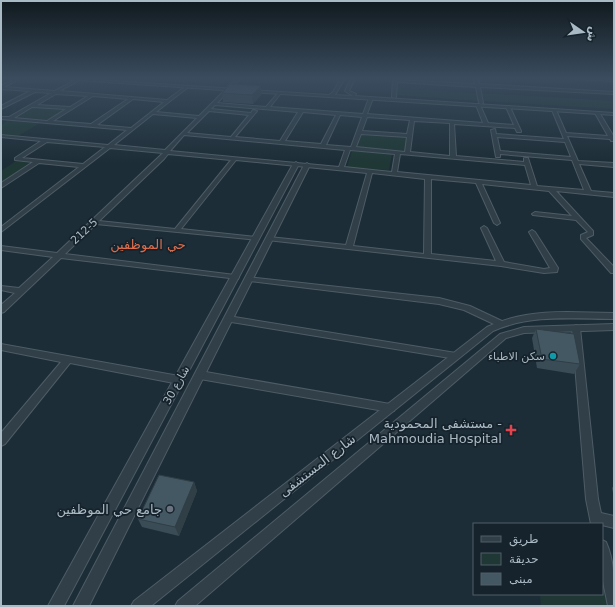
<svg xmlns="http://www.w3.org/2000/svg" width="615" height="607" font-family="'DejaVu Sans','Noto Sans Arabic',sans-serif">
  <rect width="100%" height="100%" fill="#1d2d37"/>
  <!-- green -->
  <g fill="#1f3836">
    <polygon points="397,88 477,93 479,101 396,95"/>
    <polygon points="481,93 614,101 614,109 483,101"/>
    <polygon points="33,107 65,109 47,120 13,118"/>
    <polygon points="9,120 40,123 18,136 1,134 1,125"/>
    <polygon points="361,133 407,137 405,152 357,148"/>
    <polygon points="352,151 392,154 389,170 347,167"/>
    <polygon points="16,161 31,163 1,183 1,171"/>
    <polygon points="602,575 608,606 541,606 540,594 602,594"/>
  </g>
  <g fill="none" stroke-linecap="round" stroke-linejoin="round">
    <!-- minor casing -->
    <g stroke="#4e5c66" stroke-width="2">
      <g id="minor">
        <path d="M18,78H22L4,87L55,91L77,79L78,81L60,91L167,100L186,86L187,88L156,112L199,116L237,78H241L217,103L266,107L279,92L281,93L270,107L363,114L369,98L371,97L373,98L367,114L483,123L476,105L478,104L480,105L488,123L514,125L506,107L508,106L510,107L521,131V132H517L515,128L454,124L456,156L524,162V158H528L537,186L584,190L572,160L500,154V157H496L491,130L495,129L496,134L564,139L552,110L554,109L556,110L566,133L608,136L595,113L599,112L614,137V141H611L610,139L567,136L578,161L614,163V167L579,164L591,191L614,193V197L556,191L593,231V235L586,238L614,267V273H611L581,239V235L588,232L576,220L533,215L532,214L535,212L572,216L549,191L482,184L500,223L497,225L494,223L476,183L431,179V254L496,261L481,228L484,226L487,228L504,262L544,269L550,268L529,232L532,230L535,232L558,268L557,272L544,273L501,266L267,240V238L269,237L346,245L367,173L236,160L181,229L256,237L258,238V240L96,224L65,254L235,275H238L239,277L238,279L61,258L4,312L1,313V305L15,293L1,290V286L19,288L53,257L1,250V246L57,253L163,153L110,148L1,232V227L79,167L39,163L1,188V183L33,162L15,160V158L41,141L1,137V135L108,145L127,130L1,119V117H9L51,93L35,92L1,109V106L30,91L1,89V86ZM56,94L88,96L70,107L37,105ZM93,96L128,99L91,124L53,121ZM133,99L164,102L131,128L97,125ZM215,105L298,112L280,141L235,137L257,111L253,110L251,113L211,109ZM32,107L66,109L47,121L14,118ZM209,111L249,115L231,137L187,133ZM303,112L336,115L321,144L285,141ZM153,114L197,118L165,150L114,145ZM340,115L362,117L351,147L326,145ZM367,117L410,120L407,134L362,131ZM414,121L450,123V156L410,152ZM361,134L407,137L405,152L356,147ZM184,135L345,150L339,167L170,151ZM497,137L565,142L571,157L500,151ZM47,142L105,147L83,164L22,158ZM350,150L395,154L392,172L344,167ZM168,154L231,160L175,229L99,221L164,159ZM400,154L525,165L531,185L397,172ZM372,173L425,179L424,254L353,246Z"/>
        <polygon points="393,78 397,78 397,80 475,84 474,78 478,78 479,84 614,92 614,94 480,87 483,103 481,104 479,103 476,87 397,82 396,97 394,98 392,97"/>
        <polygon points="570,78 614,79 614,81 572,79"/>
        <polygon points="246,277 439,298 470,306 504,322 505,324 504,326 498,326 464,310 439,304 249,281 245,279"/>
        <polygon points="228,316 456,353 459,354 460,356 459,358 456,359 225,321 224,319"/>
        <polygon points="576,325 580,328 598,499 601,513 614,516 614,528 602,525 602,527 602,524 591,524 586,499 572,328"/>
        <polygon points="1,344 179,376 182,377 184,380 182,383 179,384 70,363 5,444 1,446 1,433 61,362 1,350"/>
        <polygon points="200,371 390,404 394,405 395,408 394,411 390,412 200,379 197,378 195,375 197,372"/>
        <path d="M602,540L606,542C615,562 614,584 614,606H608L602,577Z"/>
      </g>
    </g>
    <!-- tertiary casing -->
    <g stroke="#4e5c66" stroke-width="2">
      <g id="tertiary">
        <polygon points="47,78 64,78 237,89 239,90 237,91"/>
        <polygon points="341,78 345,78 335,95 353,96 345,91 351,78 355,78 349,91 356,94 355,96 614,113 614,115 250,92 248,91 250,90 329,95 333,92"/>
        <polygon points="611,78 614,78 614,79 612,79"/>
        <polygon points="296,162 299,164 64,606 48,606 293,164"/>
        <polygon points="307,163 310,165 89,606 73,606 304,165"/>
        <path d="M567,312L614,313V319C573,319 531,314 493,331L151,606H131L134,601L487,327C513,315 538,312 567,312Z"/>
        <polygon points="614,324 614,330 524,333 506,338 195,606 175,606 178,601 500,334 524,327"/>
      </g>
    </g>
    <!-- minor -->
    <use href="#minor" fill="#303f48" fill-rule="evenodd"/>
    <!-- tertiary -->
    <use href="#tertiary" fill="#303f48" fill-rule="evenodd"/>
  </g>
  <!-- wall -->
  <g fill="#3a4c56">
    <polygon points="222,93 261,95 253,104 223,102"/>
    <polygon points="536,329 580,364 574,374 537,368 532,338"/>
    <polygon points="194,482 197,491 179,536 142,527 138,519"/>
    <polygon points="614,485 614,498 612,488"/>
  </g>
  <!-- shaded-wall -->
  <g fill="#303e46">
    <polygon points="261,86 261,95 253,104 252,95"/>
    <polygon points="194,482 197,491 179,536 175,527"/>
  </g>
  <!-- building -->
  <g fill="#445864" stroke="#303e46">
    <polygon points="231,84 261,86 252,95 222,93"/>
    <polygon points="536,329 574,334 580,364 542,359"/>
    <polygon points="159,475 194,482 175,527 138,519"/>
  </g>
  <!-- sky -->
  <linearGradient id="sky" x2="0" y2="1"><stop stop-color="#10191e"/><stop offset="0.48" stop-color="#3a4c5e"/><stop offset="1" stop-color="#3a4c5e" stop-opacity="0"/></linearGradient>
  <rect width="615" height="163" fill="url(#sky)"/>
  <!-- markers -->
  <circle fill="#0f9aa8" stroke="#16232c" stroke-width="1.5" cx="553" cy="356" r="4"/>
  <path fill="#e0444e" stroke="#16232c" stroke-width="1.5" d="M509 424h4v4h4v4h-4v4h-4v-4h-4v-4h4z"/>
  <circle fill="#6b7280" stroke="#16232c" stroke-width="1.5" cx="170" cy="509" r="4"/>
  <g text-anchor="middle" stroke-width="3.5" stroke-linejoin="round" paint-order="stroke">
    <!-- street labels -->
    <g font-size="11" fill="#aabac5" stroke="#16232c">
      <text transform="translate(84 231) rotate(-43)" y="4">212-5</text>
      <text transform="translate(176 385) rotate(-61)" y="4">شارع 30</text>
    </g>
    <!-- poi labels -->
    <g font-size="11" fill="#aabac5" stroke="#16232c" text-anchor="end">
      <text x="545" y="360">سكن الاطباء</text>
    </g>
    <!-- quarter labels -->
    <g font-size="13" fill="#dd6e4d" stroke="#16232c">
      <text x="148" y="249">حي الموظفين</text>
    </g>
    <!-- near-poi labels -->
    <g font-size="13" fill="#aabac5" stroke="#16232c" text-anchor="end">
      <text x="502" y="428">مستشفى المحمودية -<tspan x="502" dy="15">Mahmoudia Hospital</tspan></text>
      <text x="162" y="514">جامع حي الموظفين</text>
    </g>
    <!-- near-street labels -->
    <g font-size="13" fill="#aabac5" stroke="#16232c">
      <text transform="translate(317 465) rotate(-38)" y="5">شارع المستشفى</text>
    </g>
  </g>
  <!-- border -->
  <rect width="615" height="607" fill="none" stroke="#aabac5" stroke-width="4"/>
  <!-- legend -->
  <rect x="473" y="523" width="130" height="72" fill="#16232c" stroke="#515f69"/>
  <rect x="481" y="536" width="20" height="6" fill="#303f48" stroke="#515f69"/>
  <text x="509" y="543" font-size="12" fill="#aabac5">طريق</text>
  <rect x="481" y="553" width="20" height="12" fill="#1f3836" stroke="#515f69"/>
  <text x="509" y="563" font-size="12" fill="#aabac5">حديقة</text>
  <rect x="481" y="573" width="20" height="12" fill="#445864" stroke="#515f69"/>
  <text x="509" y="583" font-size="12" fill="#aabac5">مبنى</text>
  <!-- north arrow -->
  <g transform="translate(583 32) rotate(103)" stroke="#16232c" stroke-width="3" paint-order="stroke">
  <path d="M0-3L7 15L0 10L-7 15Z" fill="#aabac5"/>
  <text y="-6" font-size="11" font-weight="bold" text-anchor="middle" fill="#aabac5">ش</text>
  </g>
</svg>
